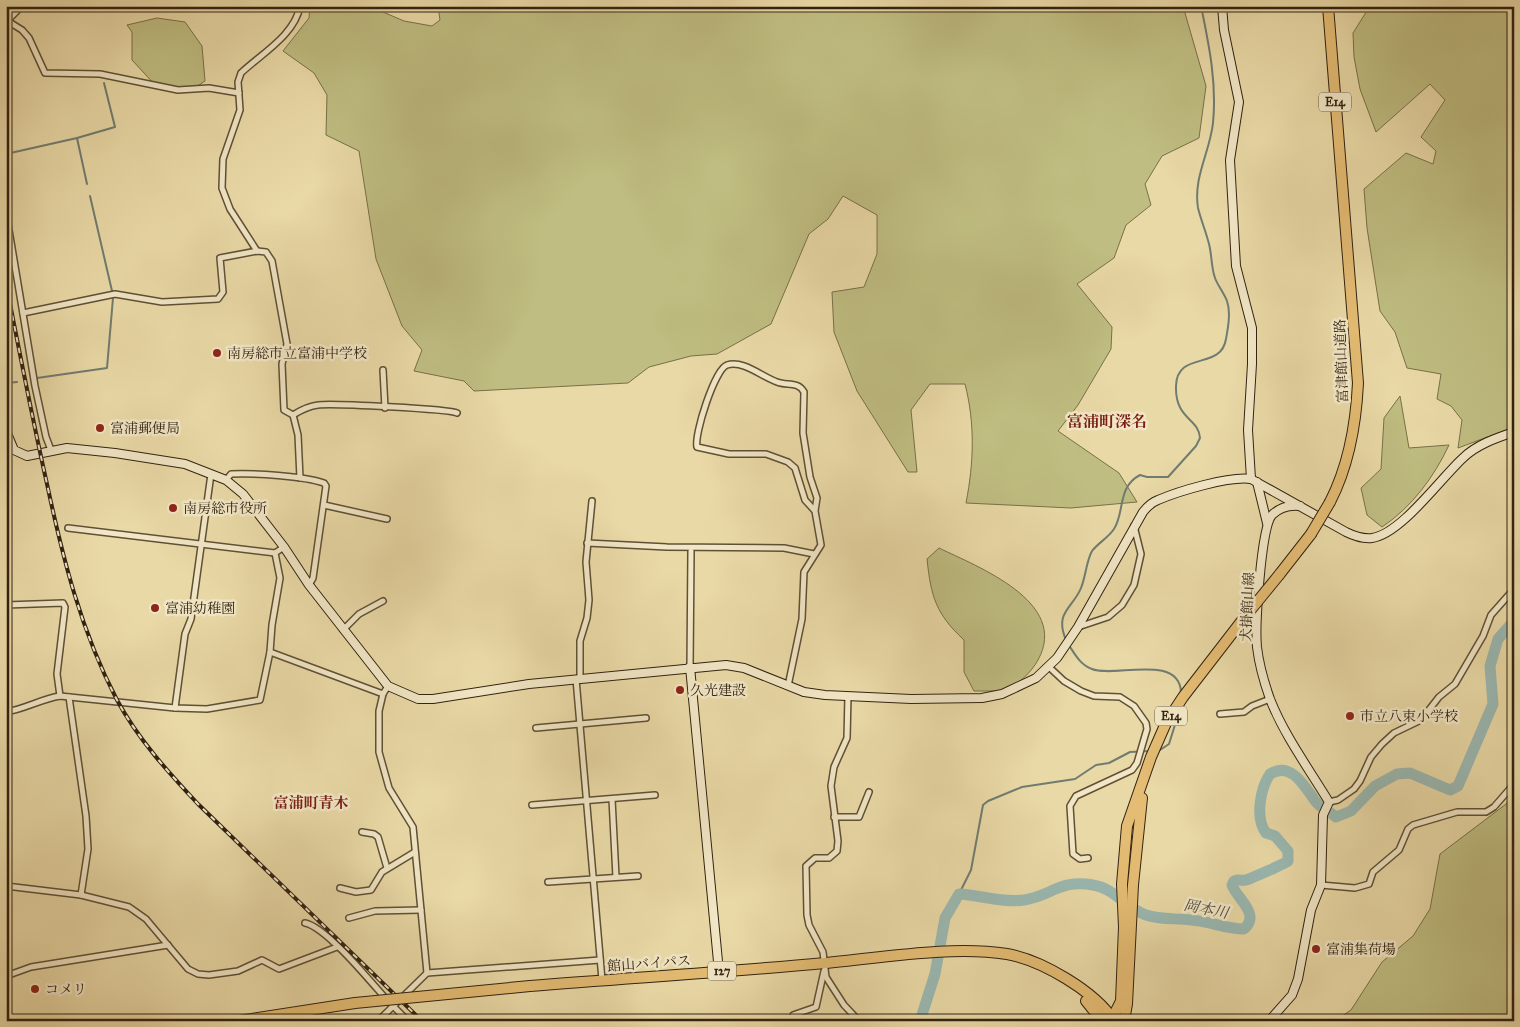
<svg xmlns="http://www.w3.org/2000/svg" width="1520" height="1027" font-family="'IM FELL Great Primer','Noto Serif JP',serif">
  <rect width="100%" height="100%" fill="#e9d9a6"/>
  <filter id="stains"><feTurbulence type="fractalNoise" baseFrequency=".004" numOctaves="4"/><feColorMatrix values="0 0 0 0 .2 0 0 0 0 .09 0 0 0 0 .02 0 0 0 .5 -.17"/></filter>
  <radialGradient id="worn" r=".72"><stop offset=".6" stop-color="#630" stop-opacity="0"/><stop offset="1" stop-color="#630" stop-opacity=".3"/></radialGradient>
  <!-- green -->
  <g fill="#bfbd81" stroke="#787049">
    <path d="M310,6H369L404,21L432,26L440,20L438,6H1183L1206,86L1199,138L1162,156L1145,184L1151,205L1126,225L1114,258L1077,284L1112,327L1111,349L1078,405L1058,431L1119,473L1137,502L1071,508L966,503C974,462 975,423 965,384H930L911,410L917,472H908L857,391L834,332L832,292L864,287L877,254V215L843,196L828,219L809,234L771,324L717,354L691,356L649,367L628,383L474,391L464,381L414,371L422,350L402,326L376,259L359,151L326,135L327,95L314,73L283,51L309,18Z"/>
    <polygon points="1370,6 1514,6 1514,427 1458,448 1462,420 1451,406 1437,399 1441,374 1407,368 1395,332 1380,311 1367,228 1364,189 1406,153 1433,164 1436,151 1421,137 1445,100 1430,84 1376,132 1360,89 1354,57 1353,33"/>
    <polygon points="157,18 185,22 202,46 205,81 190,91 156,86 132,60 132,32 127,25"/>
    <path d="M1400,396L1409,448L1449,445C1434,477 1412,507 1382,527L1367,515L1361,488L1381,469L1384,418Z"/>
    <path d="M939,548C978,567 1070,602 1038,660C1031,673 1019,682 1009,691H974L964,672V640C936,614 931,597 927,559Z"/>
    <polygon points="1514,798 1514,1021 1335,1021 1351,1010 1382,962 1413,936 1430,909 1440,854"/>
  </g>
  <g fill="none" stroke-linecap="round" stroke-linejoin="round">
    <!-- stream -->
    <g stroke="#707c71" stroke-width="2">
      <polyline points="77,138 87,184"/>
      <polyline points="6,154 77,138 115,127 104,83"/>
      <polyline points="90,196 112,291"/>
      <polyline points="37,378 107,368 113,298"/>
      <polyline points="6,383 17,382"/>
      <path d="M1066,640C1054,612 1073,608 1081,588C1086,576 1086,562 1092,551C1098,543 1108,538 1114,529C1125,512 1117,487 1140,475L1147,477H1168L1196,446L1200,438C1199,418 1175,420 1176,386C1177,350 1221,371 1226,339C1228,328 1231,312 1227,301C1224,293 1218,286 1215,278C1211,267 1212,255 1209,244C1206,232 1201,220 1198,208C1193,177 1210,152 1213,123C1217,83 1209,45 1201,6"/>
      <path d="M1068,644C1075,654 1080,665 1092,669C1113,678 1179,653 1181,692"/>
      <polyline points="1160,750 1169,744 1179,712"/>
      <polyline points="959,894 971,870 983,805 988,801 1022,787 1075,779 1096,765 1109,763 1130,752 1150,751"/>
    </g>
    <!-- river -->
    <path stroke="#9ab8b1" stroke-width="11" d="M920,1021L935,974L945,918L959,894C980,895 1002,903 1024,900C1051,896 1060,879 1093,885C1114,888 1126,908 1146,915C1160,920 1176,918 1191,920C1210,921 1224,929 1244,929C1261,914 1237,899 1232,885L1234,881C1239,879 1241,881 1246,880C1250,879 1286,863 1288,861V851L1275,836L1266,833C1255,818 1260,789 1270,774C1292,760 1306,789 1316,802C1321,808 1330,812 1336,817L1351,811L1375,786L1397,774L1410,773L1450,790L1458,786L1493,704L1490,666L1498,639L1514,621"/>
    <!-- street casing -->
    <g stroke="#5f5036" stroke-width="8">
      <g id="street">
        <polyline points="6,20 22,30 29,38 45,73 100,74 178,90 209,88 239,93"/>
        <polyline points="8,20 22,6"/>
        <polyline points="6,212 35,386 46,437 51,450"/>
        <path d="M257,251L230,209L222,188L223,159L240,110L238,82L241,73C261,54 295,35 300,6"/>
        <polyline points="23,313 115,294 162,302 218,299 223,292 220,258 257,251 266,252 272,261 287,344 282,364 284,410 293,415 298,435 300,478"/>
        <polyline points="383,370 385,408"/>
        <path d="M293,415C301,410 309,406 318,405C331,403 449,409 457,413"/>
        <polyline points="6,452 14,450"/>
        <path d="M226,480L231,474C254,473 303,476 324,483L326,486L313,578L309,585"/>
        <polyline points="324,505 387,519"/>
        <polyline points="68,528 275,553 284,547"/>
        <polyline points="587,543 667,547 784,548 814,554"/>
        <polyline points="6,605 63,603 65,607 57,674 60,696"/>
        <polyline points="1078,627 1108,617 1122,605 1134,585 1141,554 1134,526"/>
        <polyline points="343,630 359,614 383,601"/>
        <polyline points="270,652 383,694"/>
        <polyline points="690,667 691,551"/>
        <polyline points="1049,667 1064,681 1081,691 1094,696 1120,697 1134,706 1146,723 1147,729 1137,763 1132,770 1076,796 1070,806 1073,854 1080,859 1088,858"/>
        <polyline points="576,679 602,980"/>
        <polyline points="580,679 580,641 587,618 589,600 586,562 592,501"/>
        <polyline points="388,686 383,694 379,711 379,752 389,788 413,827 427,973"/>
        <path d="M788,686L802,619L804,572L821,545L815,511L817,498L810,477L803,433L804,392C798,381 787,386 777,382C762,377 744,360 727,365C715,369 694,434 697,447L729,454H766L788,462L795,468L805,500L815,511"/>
        <polyline points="848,696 847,738 834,767 831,786 838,841 837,851 829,858 815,858 806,866 807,915 809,925 823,952 826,977 844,1005 859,1021"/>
        <polyline points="69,697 86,816 88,849 81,895"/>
        <polyline points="175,708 185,634 191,619 211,474"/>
        <path d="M6,712C25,709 41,699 60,696L175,708L207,709L260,700L270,652L272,625L280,578L275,553"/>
        <polyline points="1220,714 1244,712 1252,706 1270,699"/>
        <polyline points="536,728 646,718"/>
        <polyline points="612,799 616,877"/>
        <polyline points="1329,802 1338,800 1354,789 1360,781 1371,757 1382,744 1394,733 1421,720 1439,697 1455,684 1483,636 1491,615 1514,589"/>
        <polyline points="532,805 655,795"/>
        <polyline points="834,817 859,817 869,792"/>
        <polyline points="362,832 374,834 378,837 387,868"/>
        <polyline points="548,882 638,876"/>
        <polyline points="1321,885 1355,888 1369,884 1373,872 1399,850 1408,829 1413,825 1457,812 1486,812 1494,807 1514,784"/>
        <polyline points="6,886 81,895 129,907 146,919 188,969 198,974 209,975 238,971 262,960 279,969 337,947"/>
        <polyline points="340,888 356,892 371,890 382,872 415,852"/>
        <polyline points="349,918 375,911 421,910"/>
        <path d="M305,923C326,927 370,981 386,999"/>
        <polyline points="6,976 31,967 168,945"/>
        <polyline points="392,1005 408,1021"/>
        <polyline points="378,1021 427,973 600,960"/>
        <polyline points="792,1021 793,1015 816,1007 824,971"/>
      </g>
    </g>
    <!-- secondary casing -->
    <g stroke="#312211" stroke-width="10">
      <g id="secondary">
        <polyline points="1222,6 1224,30 1239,102 1230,160 1236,266 1252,328 1252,364 1248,430 1251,479"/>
        <path d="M6,431L14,450L27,456L67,448L115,453L185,464L226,480L243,494L284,547L309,585L388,686L418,699H433L529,684L726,665L744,668L804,692L825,695L911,699L982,698L1002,694L1036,678L1057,658L1078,627L1143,512C1147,507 1152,502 1158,500C1179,491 1229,476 1251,479L1346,532C1354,536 1363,539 1372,538C1401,534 1441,478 1463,458C1476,445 1496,438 1514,432"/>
        <polyline points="1257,482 1267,523"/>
        <polyline points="690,667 719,972"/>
        <path d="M1269,1021L1292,995L1298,979L1311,910L1321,885L1323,815L1329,802C1309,769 1284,735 1270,699C1264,682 1259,664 1257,647C1255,626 1261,528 1272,515C1280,507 1290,505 1300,506"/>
      </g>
    </g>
    <!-- highway casing -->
    <g stroke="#312211" stroke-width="12">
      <g id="highway">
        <path d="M1328,6L1358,383C1356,425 1349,465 1330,502"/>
        <polyline points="1279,575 1311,534"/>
        <path d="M530,986C629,978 727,972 825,963C881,958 952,945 1007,954C1041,960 1095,991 1114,1021"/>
        <polyline points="1086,1001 1102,1021"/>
        <polyline points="1111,1021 1121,1001 1124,927 1122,884 1127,826 1151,757 1166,723 1183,697 1244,618"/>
        <polyline points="1124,1021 1127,1004 1133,885 1142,798"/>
      </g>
    </g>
    <!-- street -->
    <use href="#street" stroke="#f1e6c5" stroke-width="5"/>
    <!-- secondary -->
    <use href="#secondary" stroke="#f1e6c5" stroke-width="8"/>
    <!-- highway -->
    <use href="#highway" stroke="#e4bc73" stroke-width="10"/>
    <!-- rail casing -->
    <g stroke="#312211" stroke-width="4">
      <path id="rail" d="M6,283C19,350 32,417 47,484C63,559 81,631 117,700C138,739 168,772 198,804L422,1021"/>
    </g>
    <!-- rail -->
    <use href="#rail" stroke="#f1e6c5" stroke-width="2" stroke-dasharray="5.5" stroke-linecap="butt"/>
    <!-- highway-bridge casing -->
    <g stroke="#312211" stroke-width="12" stroke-linecap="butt">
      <g id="highway-bridge">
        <polyline points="1311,534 1330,502"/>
        <polyline points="1244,618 1279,575"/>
        <polyline points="239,1021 355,1003 530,986"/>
      </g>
    </g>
    <!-- highway-bridge -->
    <use href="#highway-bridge" stroke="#e4bc73" stroke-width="10"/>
  </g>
  <!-- markers -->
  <g fill="#8f2418" stroke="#f1e6c5" stroke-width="2">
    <circle cx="217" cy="353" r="5"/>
    <circle cx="100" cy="428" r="5"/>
    <circle cx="173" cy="508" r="5"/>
    <circle cx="155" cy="608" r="5"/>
    <circle cx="680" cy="690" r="5"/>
    <circle cx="1350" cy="716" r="5"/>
    <circle cx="1316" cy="949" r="5"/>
    <circle cx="35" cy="989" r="5"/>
  </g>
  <g text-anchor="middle" stroke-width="5" stroke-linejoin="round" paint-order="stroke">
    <!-- shield labels -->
    <g fill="#f1e6c5" stroke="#6b5d47" stroke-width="1">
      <rect x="1319" y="92.5" width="32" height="19" rx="4"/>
      <rect x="1155" y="706.5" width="32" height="19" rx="4"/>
      <rect x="708" y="961.5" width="28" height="19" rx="4"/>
    </g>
    <g font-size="12" font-weight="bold" fill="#312211">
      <text x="1335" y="106">E14</text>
      <text x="1171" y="720">E14</text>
      <text x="722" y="975">127</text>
    </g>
    <!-- poi labels -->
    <g font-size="14" fill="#312211" stroke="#f1e6c5" text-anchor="start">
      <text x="227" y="358">南房総市立富浦中学校</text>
      <text x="110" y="433">富浦郵便局</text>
      <text x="183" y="513">南房総市役所</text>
      <text x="165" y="613">富浦幼稚園</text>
      <text x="690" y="695">久光建設</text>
      <text x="1360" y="721">市立八束小学校</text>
      <text x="1326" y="954">富浦集荷場</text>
      <text x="45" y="994">コメリ</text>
    </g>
    <!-- street labels -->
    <g font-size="14" fill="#312211" stroke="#f1e6c5">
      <text transform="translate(1341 361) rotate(-92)" y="5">富津館山道路</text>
      <text transform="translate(1247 607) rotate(-87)" y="5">犬掛館山線</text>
      <text transform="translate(649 963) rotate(-4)" y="5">館山バイパス</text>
    </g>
    <!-- neighbourhood labels -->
    <g font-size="15" font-weight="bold" fill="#7a1f14" stroke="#f1e6c5">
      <text x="311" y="808">富浦町青木</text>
    </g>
    <!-- water labels -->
    <g font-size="15" font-style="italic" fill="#504f41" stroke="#f1e6c5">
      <text transform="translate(1206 909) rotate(11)" y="5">岡本川</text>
    </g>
    <!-- quarter labels -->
    <g font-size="16" font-weight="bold" fill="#7a1f14" stroke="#f1e6c5">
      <text x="1107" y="427">富浦町深名</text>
    </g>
  </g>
  <!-- margin -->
  <rect width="1520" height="1027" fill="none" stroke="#e9d9a6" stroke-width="25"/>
  <rect x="8" y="8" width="1505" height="1012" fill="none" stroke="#312211" stroke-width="2.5"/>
  <rect x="12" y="12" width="1495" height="1002" fill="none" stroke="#312211"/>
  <rect width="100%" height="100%" filter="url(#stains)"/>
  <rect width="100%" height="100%" fill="url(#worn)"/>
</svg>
